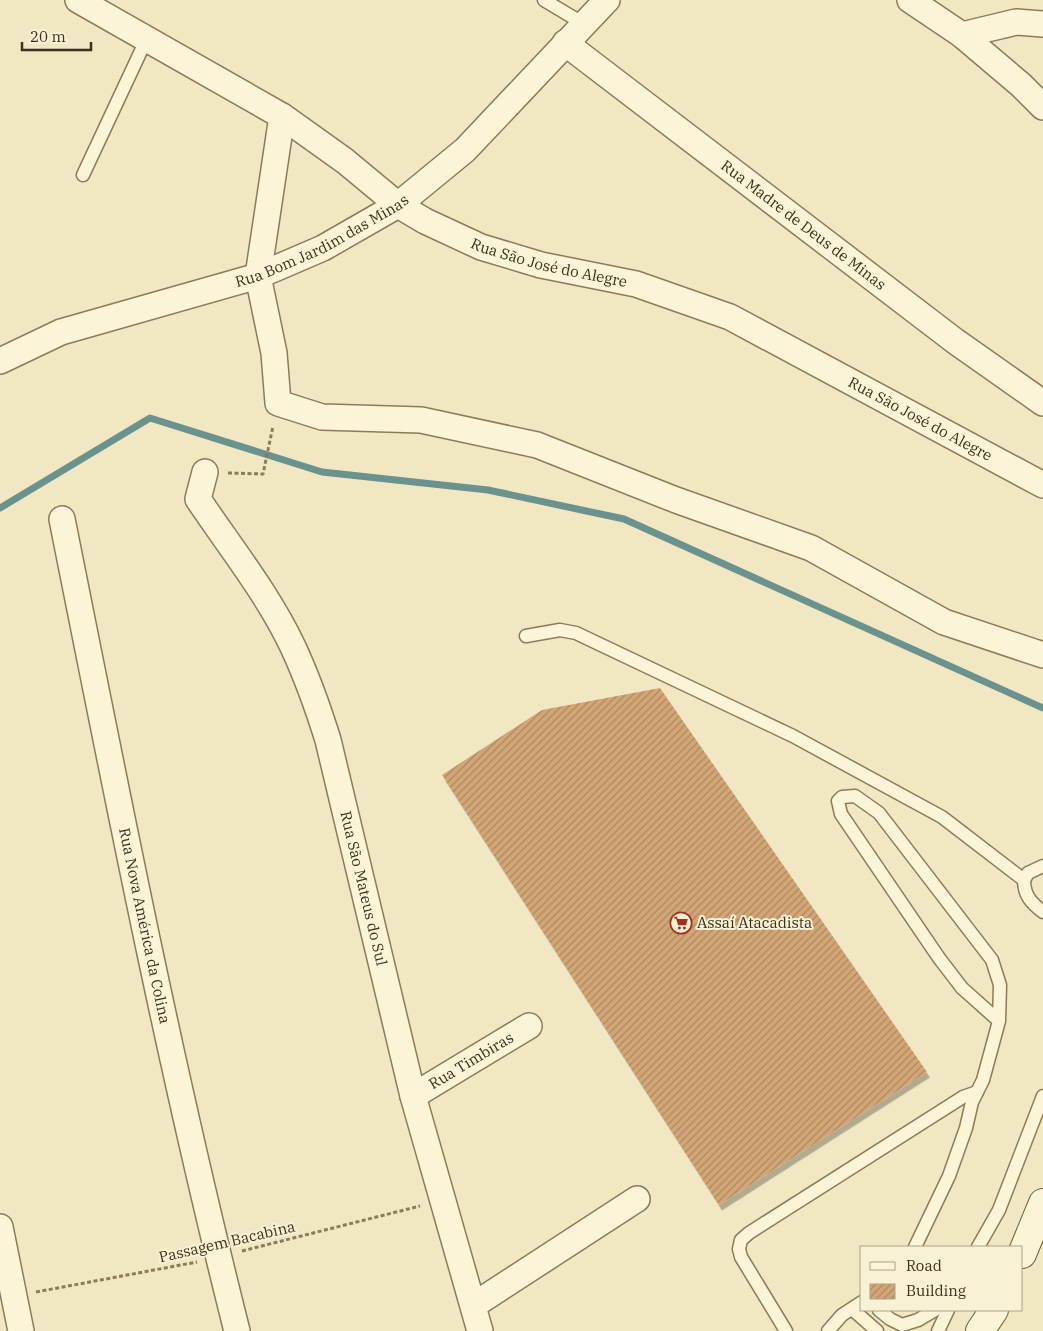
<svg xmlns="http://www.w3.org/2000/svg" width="1043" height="1331" font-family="'IBM Plex Serif',serif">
  <defs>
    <pattern id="building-hatch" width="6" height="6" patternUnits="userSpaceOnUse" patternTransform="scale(1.25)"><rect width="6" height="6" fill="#d2a676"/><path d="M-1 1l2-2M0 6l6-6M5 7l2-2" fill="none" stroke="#ac8860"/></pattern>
    <filter id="shadow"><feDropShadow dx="3" dy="5.5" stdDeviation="0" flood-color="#0004"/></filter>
  </defs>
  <rect width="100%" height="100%" fill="#f1e8c3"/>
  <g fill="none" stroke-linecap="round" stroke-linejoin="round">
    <!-- stream -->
    <polyline stroke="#6b938d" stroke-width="7" points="0,508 150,418 322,472 488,490 624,519 1043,708"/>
  </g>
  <!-- building -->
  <polygon fill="url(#building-hatch)" filter="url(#shadow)" points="660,688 927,1072 719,1205 442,775 542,710"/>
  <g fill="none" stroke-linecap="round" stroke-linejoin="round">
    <!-- lane casing -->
    <g stroke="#8d7a58" stroke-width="15">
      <g id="lane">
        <polyline points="544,0 584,24"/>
        <polyline points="83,175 147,38"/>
        <path d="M526,636L560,630L576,633L793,736L942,817L1024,880C1024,895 1031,903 1043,912"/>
        <polyline points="1024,880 1028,873 1043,866"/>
        <polyline points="915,1247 949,1176 966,1128 972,1102 983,1080 999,1021 1000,985 992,960 879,813 855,796 842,797 838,801 841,814 939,958 962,988 999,1021"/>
        <polyline points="978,1247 999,1210 1043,1096"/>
        <polyline points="852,1309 877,1331"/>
        <polyline points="879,1310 890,1319 902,1325 918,1320 935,1310"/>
        <polyline points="786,1331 741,1257 739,1249 741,1240 749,1233 963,1097 977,1092"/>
        <polyline points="828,1331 842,1315 862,1302"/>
        <polyline points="938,1331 948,1310"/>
      </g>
    </g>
    <!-- street casing -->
    <g stroke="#8d7a58" stroke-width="28">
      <g id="street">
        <path id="s1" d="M78,0L282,116L345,161L398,205L425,221L481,247L541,265L636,284L730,317L1043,485"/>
        <polyline points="910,0 962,35 1021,85 1043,107"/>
        <polyline points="962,35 1016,22 1043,24"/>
        <path id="s2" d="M565,43L955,341L1043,403"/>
        <polyline points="282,116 258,276 274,353 278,403 322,417 421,420 537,445 676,500 811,548 944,622 1043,655"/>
        <path id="s3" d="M0,361L61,332L258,276L323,248L398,205L465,150L607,0"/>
        <path id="s4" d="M205,472L198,499C230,547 268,594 293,647C307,677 318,708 328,740L413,1096L480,1331"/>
        <path id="s5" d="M62,519C116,790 169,1062 237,1331"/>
        <path id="s6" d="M413,1096L529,1026"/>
        <polyline points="0,1227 21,1331"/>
        <polyline points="474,1305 637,1199"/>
      </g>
    </g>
    <!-- secondary casing -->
    <g stroke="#6f5b3b" stroke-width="30">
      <g id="secondary">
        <polyline points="1022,1254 1043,1203"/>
        <polyline points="980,1331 994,1310"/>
      </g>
    </g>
    <!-- path -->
    <g stroke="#8d7a58" stroke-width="3" stroke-dasharray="4 2.5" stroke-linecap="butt">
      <polyline points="228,473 263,474 273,426"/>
      <polyline points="242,1251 420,1206"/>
      <polyline points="36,1292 197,1262"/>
    </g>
    <!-- lane -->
    <use href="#lane" stroke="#fbf4d7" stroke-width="12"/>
    <!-- street -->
    <use href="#street" stroke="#fbf4d7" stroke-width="25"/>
    <!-- secondary -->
    <use href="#secondary" stroke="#fbf4d7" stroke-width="28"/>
  </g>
  <!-- icons -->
  <defs>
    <g id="supermarket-ring" transform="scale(1.125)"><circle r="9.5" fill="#f8f1d3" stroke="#a13023" stroke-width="1.5"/><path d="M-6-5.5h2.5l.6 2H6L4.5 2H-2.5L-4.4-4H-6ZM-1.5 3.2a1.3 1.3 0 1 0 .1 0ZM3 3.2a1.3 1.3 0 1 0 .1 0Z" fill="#a13023"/></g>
  </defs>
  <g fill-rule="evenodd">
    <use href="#supermarket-ring" x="681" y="923"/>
  </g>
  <g text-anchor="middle" stroke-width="4" stroke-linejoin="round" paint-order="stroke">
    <!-- street labels -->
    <g font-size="15" fill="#3c2f1d" stroke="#f8f1d3">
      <text dy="5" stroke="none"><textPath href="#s2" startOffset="300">Rua Madre de Deus de Minas</textPath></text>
      <text dy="5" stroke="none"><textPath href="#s3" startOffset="345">Rua Bom Jardim das Minas</textPath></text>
      <text dy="5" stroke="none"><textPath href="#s1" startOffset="544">Rua São José do Alegre</textPath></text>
      <text dy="5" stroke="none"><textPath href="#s1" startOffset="949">Rua São José do Alegre</textPath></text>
      <text dy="5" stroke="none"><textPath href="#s4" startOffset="456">Rua São Mateus do Sul</textPath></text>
      <text dy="5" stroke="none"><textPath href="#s5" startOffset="415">Rua Nova América da Colina</textPath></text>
      <text dy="5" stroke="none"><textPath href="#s6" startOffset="68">Rua Timbiras</textPath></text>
      <text transform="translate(227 1242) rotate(-13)" y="5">Passagem Bacabina</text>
    </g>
    <!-- poi labels -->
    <g font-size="15" fill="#3c2f1d" stroke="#f8f1d3" text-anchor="start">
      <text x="697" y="928">Assaí Atacadista</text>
    </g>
  </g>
  <!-- legend -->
  <rect x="860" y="1246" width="162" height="65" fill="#f8f1d3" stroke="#ada38a"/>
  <rect x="870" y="1262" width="25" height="8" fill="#fbf4d7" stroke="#ada38a"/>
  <text x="906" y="1271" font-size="15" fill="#3c2f1d">Road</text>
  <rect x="870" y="1284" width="25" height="15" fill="url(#building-hatch)" stroke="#ada38a"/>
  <text x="906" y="1296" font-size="15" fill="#3c2f1d">Building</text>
  <!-- scale -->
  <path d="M22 42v8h69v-8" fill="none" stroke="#3c2f1d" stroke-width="2.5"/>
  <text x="30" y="42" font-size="15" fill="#3c2f1d" stroke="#f8f1d3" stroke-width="4" paint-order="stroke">20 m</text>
</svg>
